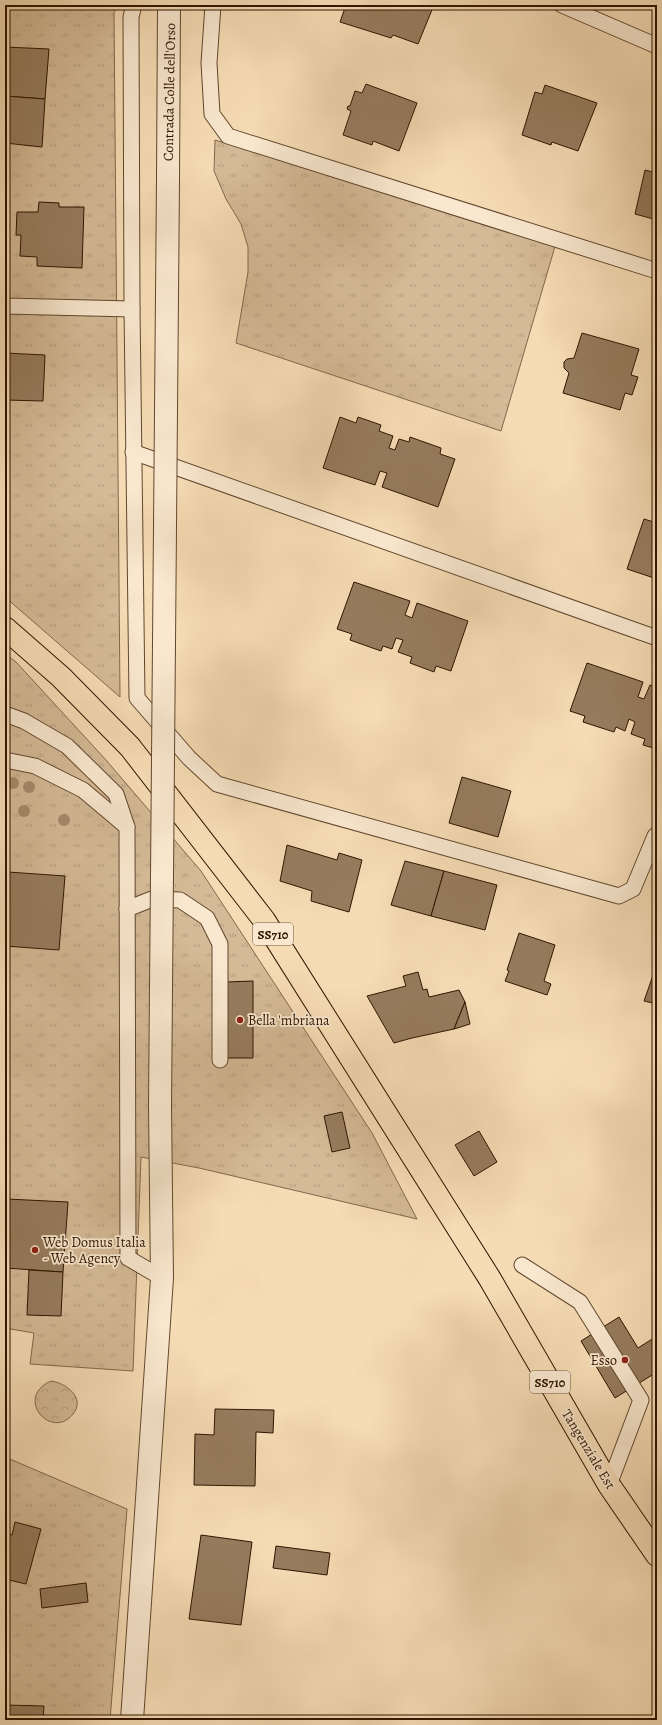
<svg xmlns="http://www.w3.org/2000/svg" width="662" height="1725" font-family="Alegreya,serif">
  <defs>
    <pattern id="grass-tufts" width="24" height="20" patternUnits="userSpaceOnUse"><rect width="24" height="20" fill="#d4ba96"/><path d="M3 7l-1-3M5 7V3M7 7l1-3M15 17l-1-3M17 17v-4M19 17l1-3" fill="none" stroke="#b69f80"/></pattern>
    <pattern id="forest-crowns" width="20" height="18" patternUnits="userSpaceOnUse"><rect width="20" height="18" fill="#d4ba96"/><path d="M2 6a3 3 0 1 1 6 0M12 15a3 3 0 1 1 6 0" fill="none" stroke="#b69f80"/></pattern>
  </defs>
  <rect width="100%" height="100%" fill="#f6dcb5"/>
  <filter id="stains"><feTurbulence type="fractalNoise" baseFrequency=".005" numOctaves="4"/><feColorMatrix values="0 0 0 0 .2 0 0 0 0 .09 0 0 0 0 .02 0 0 0 .5 -.17"/></filter>
  <radialGradient id="worn" r=".72"><stop offset=".6" stop-color="#630" stop-opacity="0"/><stop offset="1" stop-color="#630" stop-opacity=".3"/></radialGradient>
  <!-- grass -->
  <g fill="url(#grass-tufts)" stroke="#82684b">
    <polygon points="5,5 117,5 114,13 120,697 5,597"/>
    <polygon points="215,140 556,243 501,431 236,343 248,272 248,247 241,224 226,199 214,171"/>
    <polygon points="5,654 16,662 106,760 201,871 372,1133 417,1219 199,1168 141,1157 133,1371 30,1364 34,1333 5,1328"/>
    <polygon points="5,1457 127,1509 110,1720 5,1720"/>
  </g>
  <!-- forest -->
  <path fill="url(#forest-crowns)" stroke="#82684b" d="M51,1381C66,1383 86,1398 73,1414C52,1441 13,1398 51,1381Z"/>
  <!-- building -->
  <g fill="#967c5e" stroke="#2f1500">
    <polygon points="346,5 434,5 418,44 393,35 391,38 340,22"/>
    <polygon points="5,47 49,49 45,99 5,96"/>
    <polygon points="366,84 417,103 399,151 373,141 372,145 343,135 351,111 347,109 348,106 350,106 355,91 362,93"/>
    <polygon points="545,85 597,103 578,151 552,142 551,145 522,135 535,92 542,94"/>
    <polygon points="5,96 45,99 42,147 5,143"/>
    <polygon points="656,163 657,163 657,220 635,214 645,170 653,172"/>
    <polygon points="39,202 59,203 59,207 84,207 82,268 37,266 37,257 20,256 21,235 16,235 17,212 38,212"/>
    <polygon points="582,333 639,349 631,375 638,377 632,395 625,393 620,410 563,393 569,373 564,368 564,362 567,359 574,358"/>
    <polygon points="5,353 45,355 43,401 5,400"/>
    <polygon points="340,417 356,423 358,417 381,425 379,431 393,436 389,448 395,450 399,439 409,442 410,437 441,448 440,454 455,459 438,507 382,487 387,473 380,471 375,485 323,468"/>
    <polygon points="644,519 657,523 657,579 627,569"/>
    <polygon points="354,582 410,601 405,615 412,618 417,603 468,621 451,671 436,666 434,672 410,663 412,657 398,652 403,640 396,638 392,649 383,646 381,651 350,640 352,634 337,629"/>
    <polygon points="587,663 643,682 638,697 644,699 650,685 657,687 657,749 643,745 645,739 631,734 635,722 629,719 625,731 616,727 614,732 583,722 585,716 570,711"/>
    <polygon points="462,777 511,791 498,837 449,823"/>
    <polygon points="287,845 337,860 339,853 362,860 349,912 311,901 312,891 280,881"/>
    <polygon points="405,861 444,871 431,916 391,905"/>
    <polygon points="444,871 497,885 485,930 431,916"/>
    <polygon points="8,872 65,876 59,950 5,946 5,908"/>
    <polygon points="519,933 555,945 544,981 551,984 547,995 505,981 509,971 507,970"/>
    <polygon points="657,964 657,1004 644,1001"/>
    <polygon points="418,972 423,990 427,989 429,997 459,990 465,1002 454,1029 412,1038 394,1043 367,996 406,986 403,976"/>
    <polygon points="253,981 253,1058 226,1058 227,982"/>
    <polygon points="465,1002 470,1024 454,1029"/>
    <polygon points="342,1112 350,1148 332,1152 324,1116"/>
    <polygon points="479,1131 497,1162 474,1176 455,1145"/>
    <polygon points="7,1199 68,1202 63,1272 5,1268"/>
    <polygon points="29,1270 63,1272 61,1316 27,1315"/>
    <polygon points="619,1317 638,1348 657,1336 657,1372 615,1398 581,1341"/>
    <polygon points="215,1409 274,1410 273,1433 256,1432 255,1486 194,1485 195,1434 214,1435"/>
    <polygon points="15,1522 41,1529 26,1584 5,1579 5,1533 12,1535"/>
    <polygon points="201,1535 252,1542 241,1625 189,1619"/>
    <polygon points="276,1546 330,1553 327,1575 273,1568"/>
    <polygon points="86,1583 88,1602 42,1608 40,1589"/>
    <polygon points="5,1705 44,1706 43,1720 5,1720"/>
  </g>
  <g fill="none" stroke-linecap="round" stroke-linejoin="round">
    <!-- service casing -->
    <g stroke="#61472d" stroke-width="17">
      <g id="service">
        <polyline points="134,5 131,17 132,309 137,698 189,758 217,784 619,896 633,889 655,836 657,834"/>
        <polyline points="213,5 209,63 212,114 228,136 657,271"/>
        <polyline points="562,5 657,46"/>
        <polyline points="5,306 132,309"/>
        <polyline points="133,452 657,638"/>
        <polyline points="5,714 24,721 67,746 116,794 127,827 128,1258 162,1278"/>
        <polyline points="5,760 35,766 83,790 127,827"/>
        <polyline points="127,909 152,899 180,900 207,918 220,944 220,1060"/>
        <polyline points="522,1265 580,1302 641,1400 609,1485"/>
      </g>
    </g>
    <!-- minor casing -->
    <g stroke="#61472d" stroke-width="24">
      <g id="minor">
        <polyline points="168,180 169,5"/>
        <polyline points="132,1720 162,1278 160,1106"/>
      </g>
    </g>
    <!-- primary casing -->
    <g stroke="#2f1500" stroke-width="24">
      <polyline id="primary" points="5,628 61,677 130,747 264,920 490,1279 609,1485 657,1555"/>
    </g>
    <!-- service -->
    <use href="#service" stroke="#f9e8cf" stroke-width="15"/>
    <!-- minor -->
    <use href="#minor" stroke="#f9e8cf" stroke-width="22"/>
    <!-- primary -->
    <use href="#primary" stroke="#f6dcb5" stroke-width="22"/>
    <!-- minor-bridge casing -->
    <g stroke="#61472d" stroke-width="24" stroke-linecap="butt">
      <polyline id="minor-bridge" points="160,1106 168,180"/>
    </g>
    <!-- minor-bridge -->
    <use href="#minor-bridge" stroke="#f9e8cf" stroke-width="22"/>
  </g>
  <!-- trees -->
  <g fill="#a48a6a">
    <circle cx="13" cy="783" r="6"/>
    <circle cx="29" cy="787" r="6"/>
    <circle cx="24" cy="811" r="6"/>
    <circle cx="64" cy="820" r="6"/>
  </g>
  <!-- markers -->
  <g fill="#8f2418" stroke="#f9e8cf" stroke-width="1.5">
    <circle cx="240" cy="1020" r="4"/>
    <circle cx="35" cy="1250" r="4"/>
    <circle cx="625" cy="1360" r="4"/>
  </g>
  <g text-anchor="middle" stroke-width="3.5" stroke-linejoin="round" paint-order="stroke">
    <!-- shield labels -->
    <g fill="#f9e8cf" stroke="#6c543e" stroke-width="1">
      <rect x="253" y="923" width="40" height="22" rx="3"/>
      <rect x="530" y="1371" width="40" height="22" rx="3"/>
    </g>
    <g font-size="13" font-weight="bold" fill="#2f1500">
      <text x="273" y="939">SS710</text>
      <text x="550" y="1387">SS710</text>
    </g>
    <!-- street labels -->
    <g font-size="14" fill="#2f1500" stroke="#f9e8cf">
      <text transform="translate(169 92) rotate(-89)" y="5">Contrada Colle dell'Orso</text>
      <text transform="translate(589 1449) rotate(59)" y="5">Tangenziale Est</text>
    </g>
    <!-- poi labels -->
    <g font-size="14" fill="#2f1500" stroke="#f9e8cf" text-anchor="start">
      <text x="248" y="1025">Bella 'mbriana</text>
      <text x="43" y="1247">Web Domus Italia<tspan x="43" dy="16">- Web Agency</tspan></text>
      <text x="617" y="1365" text-anchor="end">Esso</text>
    </g>
  </g>
  <!-- margin -->
  <rect width="662" height="1725" fill="none" stroke="#f6dcb5" stroke-width="20"/>
  <rect x="6" y="6" width="650" height="1713" fill="none" stroke="#2f1500" stroke-width="2"/>
  <rect x="10" y="10" width="642" height="1705" fill="none" stroke="#2f1500"/>
  <rect width="100%" height="100%" filter="url(#stains)"/>
  <rect width="100%" height="100%" fill="url(#worn)"/>
</svg>
